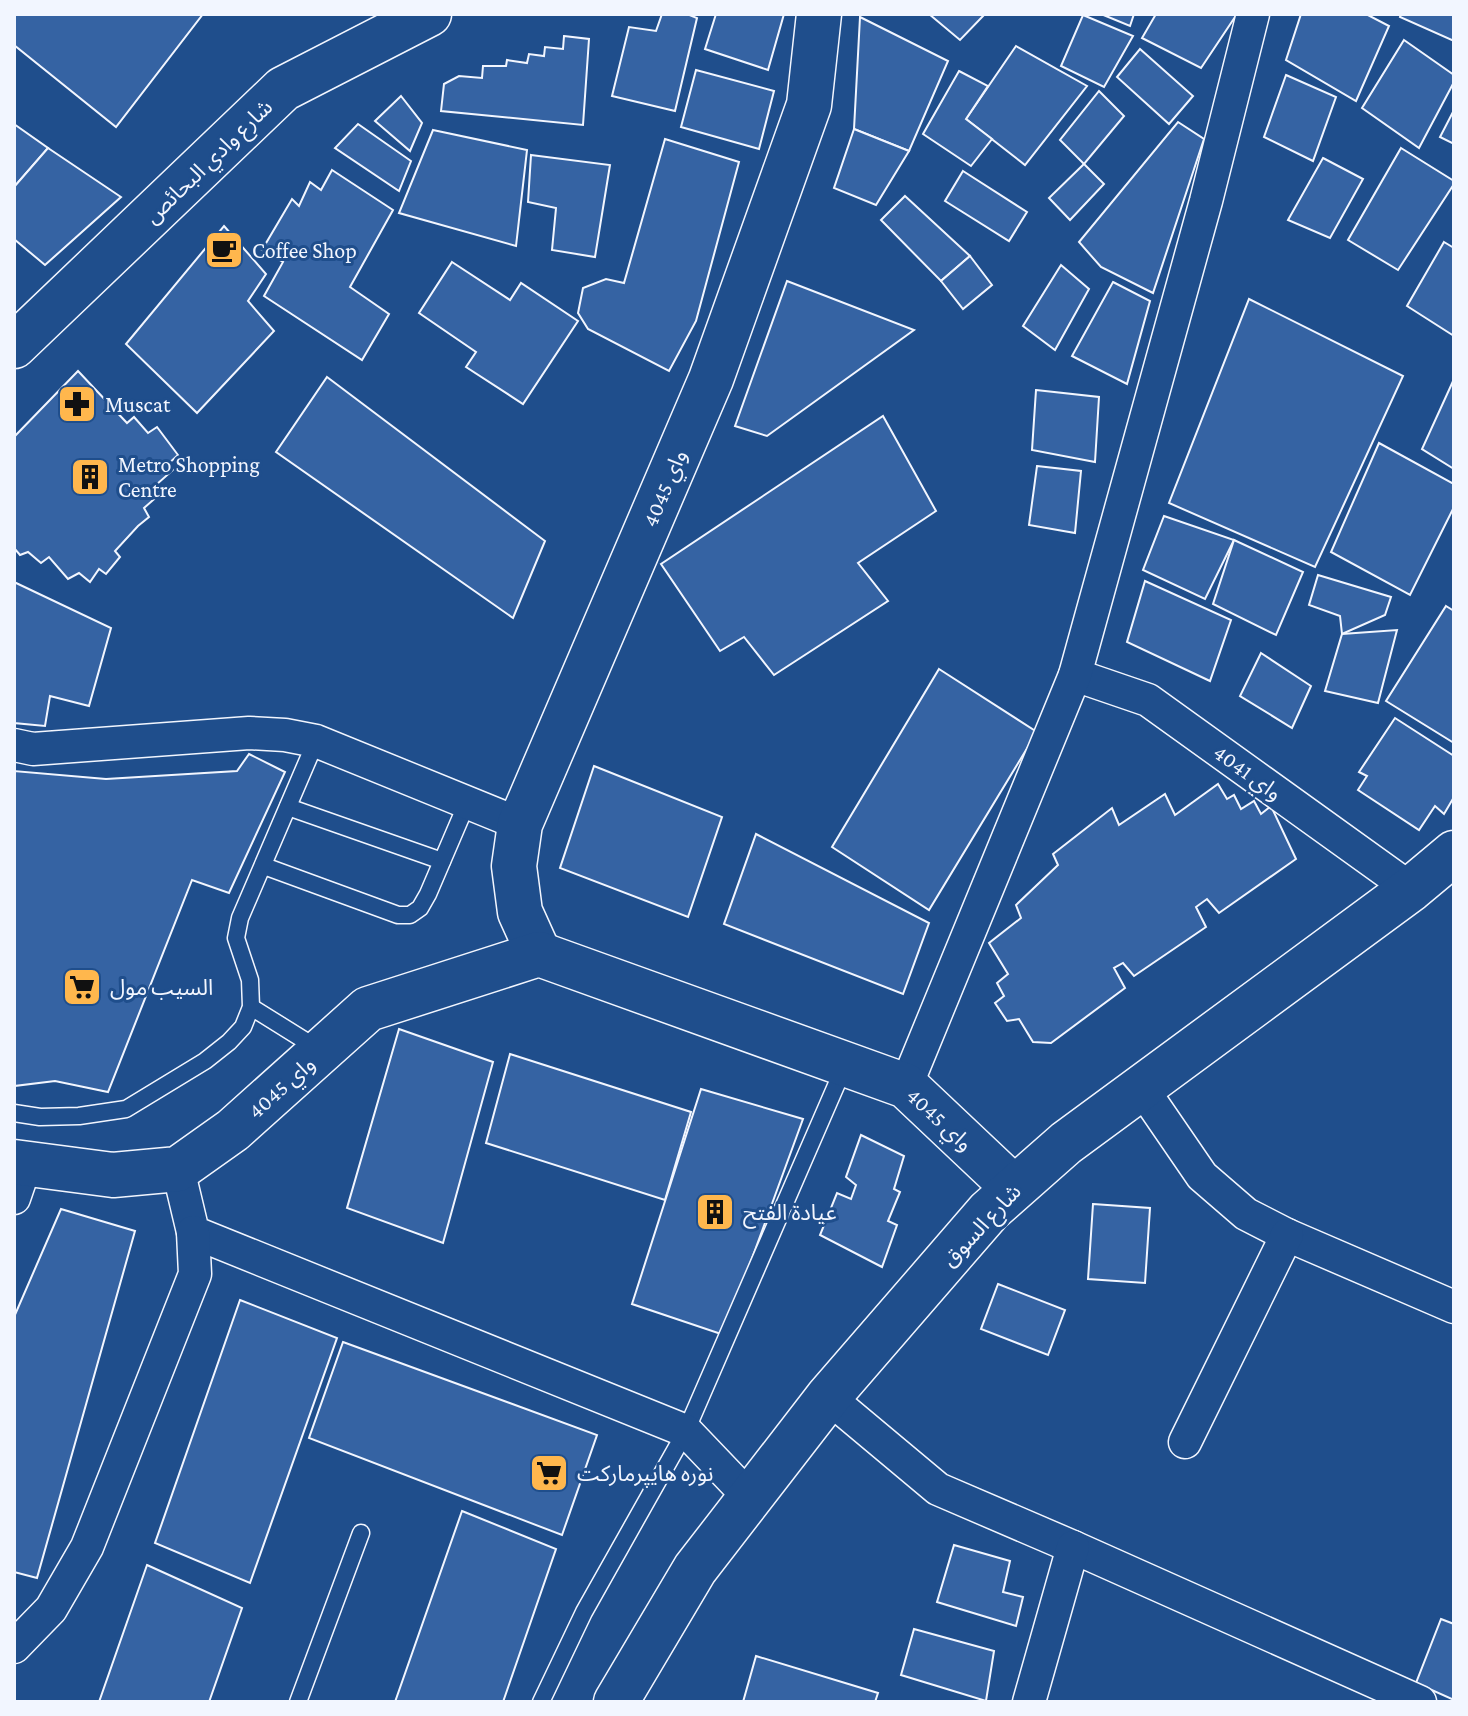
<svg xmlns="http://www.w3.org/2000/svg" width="1468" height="1716" font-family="'Crimson Pro','Noto Sans Arabic',serif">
  <rect width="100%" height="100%" fill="#1f4e8c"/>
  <!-- building -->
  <g fill="#3563a3" stroke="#f2f6ff" stroke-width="2">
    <polygon points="14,14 203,14 116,127 14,45"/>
    <polygon points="662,14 687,14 697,18 675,111 612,96 629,27 656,31"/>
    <polygon points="716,14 784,14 768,70 705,49"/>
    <polygon points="929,14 985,14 960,40"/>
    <polygon points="1101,14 1134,14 1130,26"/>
    <polygon points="1156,14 1237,14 1201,68 1142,38"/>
    <polygon points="1301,14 1366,14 1389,26 1356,101 1286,60"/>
    <polygon points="1401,14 1454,14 1454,41 1400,17"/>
    <polygon points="1083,15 1133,36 1104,87 1061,66"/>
    <polygon points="860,17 948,61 909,151 854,129"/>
    <polygon points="564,36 589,39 583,125 441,111 444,84 459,76 482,78 483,66 506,66 507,60 527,63 529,54 544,56 545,47 563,49"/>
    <polygon points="1404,40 1454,75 1454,82 1419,148 1362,108"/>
    <polygon points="1016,46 1087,86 1025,165 966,119"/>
    <polygon points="1140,49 1193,96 1169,124 1117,77"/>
    <polygon points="696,70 774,91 759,149 681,127"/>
    <polygon points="959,71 988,86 966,119 992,139 971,166 923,134"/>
    <polygon points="1286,75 1336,97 1313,161 1264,137"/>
    <polygon points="1099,91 1124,116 1084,164 1060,140"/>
    <polygon points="401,96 422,123 410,151 375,121"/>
    <polygon points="1454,110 1454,144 1440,137"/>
    <polygon points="1178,122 1204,139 1153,293 1101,267 1079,242"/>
    <polygon points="14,124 48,148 14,187"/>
    <polygon points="358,124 411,161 399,191 335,148"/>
    <polygon points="854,129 909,151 876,205 834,188"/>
    <polygon points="433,130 527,150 516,246 399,213"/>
    <polygon points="665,139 739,162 696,321 669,371 588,329 578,313 583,288 606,279 624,283"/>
    <polygon points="48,148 121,197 45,265 14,239 14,187"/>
    <polygon points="1401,148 1454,181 1454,184 1398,270 1348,240"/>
    <polygon points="531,155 610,165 595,257 552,250 556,208 528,202"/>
    <polygon points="1323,158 1363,179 1330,238 1288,220"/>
    <polygon points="1084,164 1104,184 1070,220 1049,198"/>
    <polygon points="332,170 393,210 350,287 389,314 362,360 264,296 283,262 262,250 292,199 299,206 310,182 321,190"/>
    <polygon points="963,171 1027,212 1009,241 945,201"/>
    <polygon points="905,196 970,256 941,281 881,220"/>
    <polygon points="224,226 266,274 248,301 274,331 197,413 126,344"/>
    <polygon points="1444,242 1454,248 1454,336 1407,306"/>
    <polygon points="970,256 992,285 963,309 941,281"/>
    <polygon points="452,262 510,300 521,283 578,321 523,404 466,367 476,352 419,313"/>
    <polygon points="1061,265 1089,289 1055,350 1023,326"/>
    <polygon points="787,281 914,330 767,436 735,426"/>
    <polygon points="1113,282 1150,301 1127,384 1072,356"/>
    <polygon points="1249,299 1403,376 1315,567 1169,503"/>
    <polygon points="78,371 127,423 134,417 148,433 157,427 178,455 168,464 173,470 157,484 160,494 144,508 149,517 138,526 115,551 120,557 106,574 99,569 90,582 79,573 68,579 49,557 41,563 28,552 20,555 14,548 14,437"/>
    <polygon points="327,377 545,541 513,618 276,452"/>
    <polygon points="1454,379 1454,469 1422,449"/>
    <polygon points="1036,390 1099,397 1095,462 1032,450"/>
    <polygon points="883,416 936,511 858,563 888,601 774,675 744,637 720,651 661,564"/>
    <polygon points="1379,443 1454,484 1454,507 1410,595 1331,552"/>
    <polygon points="1037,466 1081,471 1075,533 1029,525"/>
    <polygon points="1164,516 1234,540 1205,599 1143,570"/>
    <polygon points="1234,540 1303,572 1276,635 1213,604"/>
    <polygon points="1318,575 1391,597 1385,615 1342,634 1340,616 1309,605"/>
    <polygon points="1145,581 1231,620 1210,681 1127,642"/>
    <polygon points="14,582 111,628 89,706 50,696 45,726 14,723"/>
    <polygon points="1446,606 1454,611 1454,743 1386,701"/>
    <polygon points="1397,630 1378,703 1325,691 1342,634"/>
    <polygon points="1261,653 1311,686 1292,728 1240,696"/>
    <polygon points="939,669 1037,732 929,910 832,847"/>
    <polygon points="1395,718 1454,756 1454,797 1444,814 1435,806 1419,830 1358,790 1367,776 1359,772"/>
    <polygon points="249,754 285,772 229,893 192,880 108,1092 55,1081 14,1086 14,771 106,779 237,771"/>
    <polygon points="594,766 722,817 688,917 560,868"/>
    <polygon points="1218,784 1227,799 1234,795 1241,809 1254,801 1261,814 1271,806 1296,859 1219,913 1207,899 1196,907 1206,927 1134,976 1123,963 1114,968 1125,988 1051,1043 1033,1042 1019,1019 1007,1021 995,1003 1004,996 997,983 1008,974 989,943 1021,918 1016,905 1058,865 1053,854 1112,808 1119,825 1165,794 1175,815"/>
    <polygon points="756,834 929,923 903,994 724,924"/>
    <polygon points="399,1029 493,1062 443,1243 347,1208"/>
    <polygon points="510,1054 691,1112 665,1200 486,1143"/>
    <polygon points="701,1089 803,1119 724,1335 632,1304"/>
    <polygon points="861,1135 904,1156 894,1189 900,1192 888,1221 897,1225 882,1267 820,1235 837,1193 851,1199 856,1185 846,1177"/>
    <polygon points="1093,1204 1150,1208 1145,1283 1088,1279"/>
    <polygon points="61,1209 135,1231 37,1578 14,1572 14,1317"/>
    <polygon points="998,1284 1065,1310 1048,1355 981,1329"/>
    <polygon points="240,1300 337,1338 250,1583 155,1543"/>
    <polygon points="343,1342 597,1435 562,1535 309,1438"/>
    <polygon points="462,1511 556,1549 503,1702 395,1702"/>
    <polygon points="954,1545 1010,1561 1003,1592 1023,1597 1016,1626 937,1602"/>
    <polygon points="147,1565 242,1608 209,1702 99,1702"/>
    <polygon points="1441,1619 1454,1624 1454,1700 1416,1683"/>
    <polygon points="914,1629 994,1651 986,1701 901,1675"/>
    <polygon points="756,1656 878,1693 875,1702 743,1702"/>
  </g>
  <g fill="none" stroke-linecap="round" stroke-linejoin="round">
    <!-- lane casing -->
    <g stroke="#f2f6ff" stroke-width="19">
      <g id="lane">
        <polyline points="288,807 442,861"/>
        <polyline points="264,866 398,915 410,915 420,908 428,894 467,803"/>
        <polyline points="251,1007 320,1050"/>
        <polyline points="14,1113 40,1117 79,1116 126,1109 205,1061 229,1042 243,1027 251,1007 250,980 236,938 240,918 316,741"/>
        <polyline points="298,1702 361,1533"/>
        <polyline points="541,1702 584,1612 686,1431 845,1065"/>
      </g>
    </g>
    <!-- street casing -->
    <g stroke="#f2f6ff" stroke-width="35">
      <g id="street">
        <polyline points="1075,675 1148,700 1411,889"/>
        <polyline points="14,745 33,749 249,733 285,735 316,741 520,824"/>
        <polyline points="906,1086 1075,675 1206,201 1253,14"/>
        <polyline points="1141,1087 1202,1176 1246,1214 1287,1235 1454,1307"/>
        <polyline points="178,1169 193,1232 686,1431 750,1498"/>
        <polyline points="14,1198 26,1163"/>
        <polyline points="828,1397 938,1489 1073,1547 1420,1702"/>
        <polyline points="1185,1442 1287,1235"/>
        <polyline points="14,1647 51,1609 87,1547 195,1274 193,1232"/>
        <polyline points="1029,1702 1073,1547"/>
      </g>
    </g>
    <!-- secondary casing -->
    <g stroke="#f2f6ff" stroke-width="47">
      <g id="secondary">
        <polyline points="539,954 520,912 514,866 520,824 711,379 809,105 819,14"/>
        <polyline points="14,1162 113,1175 178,1169 233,1130 368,1009 539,954 906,1086 1014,1188"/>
      </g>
    </g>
    <!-- primary casing -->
    <g stroke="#f2f6ff" stroke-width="47">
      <g id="primary">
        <polyline points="14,346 283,89 429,14"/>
        <polyline points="616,1702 695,1569 828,1397 989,1211 1066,1143 1411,889 1454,853"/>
      </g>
    </g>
    <!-- lane -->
    <use href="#lane" stroke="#1f4e8c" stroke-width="16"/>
    <!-- street -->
    <use href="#street" stroke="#1f4e8c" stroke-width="32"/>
    <!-- secondary -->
    <use href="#secondary" stroke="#1f4e8c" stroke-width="44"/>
    <!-- primary -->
    <use href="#primary" stroke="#1f4e8c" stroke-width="44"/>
  </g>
  <!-- icons -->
  <defs>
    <g id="cafe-square" transform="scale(2)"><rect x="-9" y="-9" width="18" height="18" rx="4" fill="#ffb74d" stroke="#1f4e8c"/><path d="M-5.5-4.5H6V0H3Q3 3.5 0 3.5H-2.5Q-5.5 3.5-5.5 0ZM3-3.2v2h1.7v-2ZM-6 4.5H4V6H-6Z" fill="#111"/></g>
    <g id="pharmacy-square" transform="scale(2)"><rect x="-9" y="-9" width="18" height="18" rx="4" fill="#ffb74d" stroke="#1f4e8c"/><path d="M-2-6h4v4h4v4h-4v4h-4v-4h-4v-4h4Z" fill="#111"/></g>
    <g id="building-square" transform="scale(2)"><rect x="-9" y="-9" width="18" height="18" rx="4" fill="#ffb74d" stroke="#1f4e8c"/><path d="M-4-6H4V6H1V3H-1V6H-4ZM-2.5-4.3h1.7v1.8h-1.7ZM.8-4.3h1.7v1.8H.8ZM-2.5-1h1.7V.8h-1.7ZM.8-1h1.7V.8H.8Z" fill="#111"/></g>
    <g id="supermarket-square" transform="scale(2)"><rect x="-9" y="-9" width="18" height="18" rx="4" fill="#ffb74d" stroke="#1f4e8c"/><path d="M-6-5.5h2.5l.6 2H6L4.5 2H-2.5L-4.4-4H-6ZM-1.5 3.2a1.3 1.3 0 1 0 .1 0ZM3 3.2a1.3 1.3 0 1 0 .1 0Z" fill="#111"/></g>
  </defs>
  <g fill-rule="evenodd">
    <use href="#cafe-square" x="224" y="250"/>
    <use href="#pharmacy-square" x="77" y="404"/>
    <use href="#building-square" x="90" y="477"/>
    <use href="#supermarket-square" x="82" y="987"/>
    <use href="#building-square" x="715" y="1212"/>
    <use href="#supermarket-square" x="549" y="1473"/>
  </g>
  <g text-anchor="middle" stroke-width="6" stroke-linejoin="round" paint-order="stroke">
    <!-- street labels -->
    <g font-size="22" fill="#f2f6ff" stroke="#1f4e8c">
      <text transform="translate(208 161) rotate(-44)" y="8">شارع وادي البحائص</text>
      <text transform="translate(664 488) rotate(-67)" y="8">واي 4045</text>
      <text transform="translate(1248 772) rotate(36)" y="8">واي 4041</text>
      <text transform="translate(281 1087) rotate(-42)" y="8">واي 4045</text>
      <text transform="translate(940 1119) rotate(43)" y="8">واي 4045</text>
      <text transform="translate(981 1225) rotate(-47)" y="8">شارع السوق</text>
    </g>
    <!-- poi labels -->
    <g font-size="22" fill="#f2f6ff" stroke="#1f4e8c" text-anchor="start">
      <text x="252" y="258">Coffee Shop</text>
      <text x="105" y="412">Muscat</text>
      <text x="118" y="472">Metro Shopping<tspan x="118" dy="25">Centre</tspan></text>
      <text x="110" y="995">السيب مول</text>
      <text x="743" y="1220">عيادة الفتح</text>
      <text x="577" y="1481">نوره هايپرماركت</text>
    </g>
  </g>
  <!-- border -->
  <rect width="1468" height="1716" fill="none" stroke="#f2f6ff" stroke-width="32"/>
</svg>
